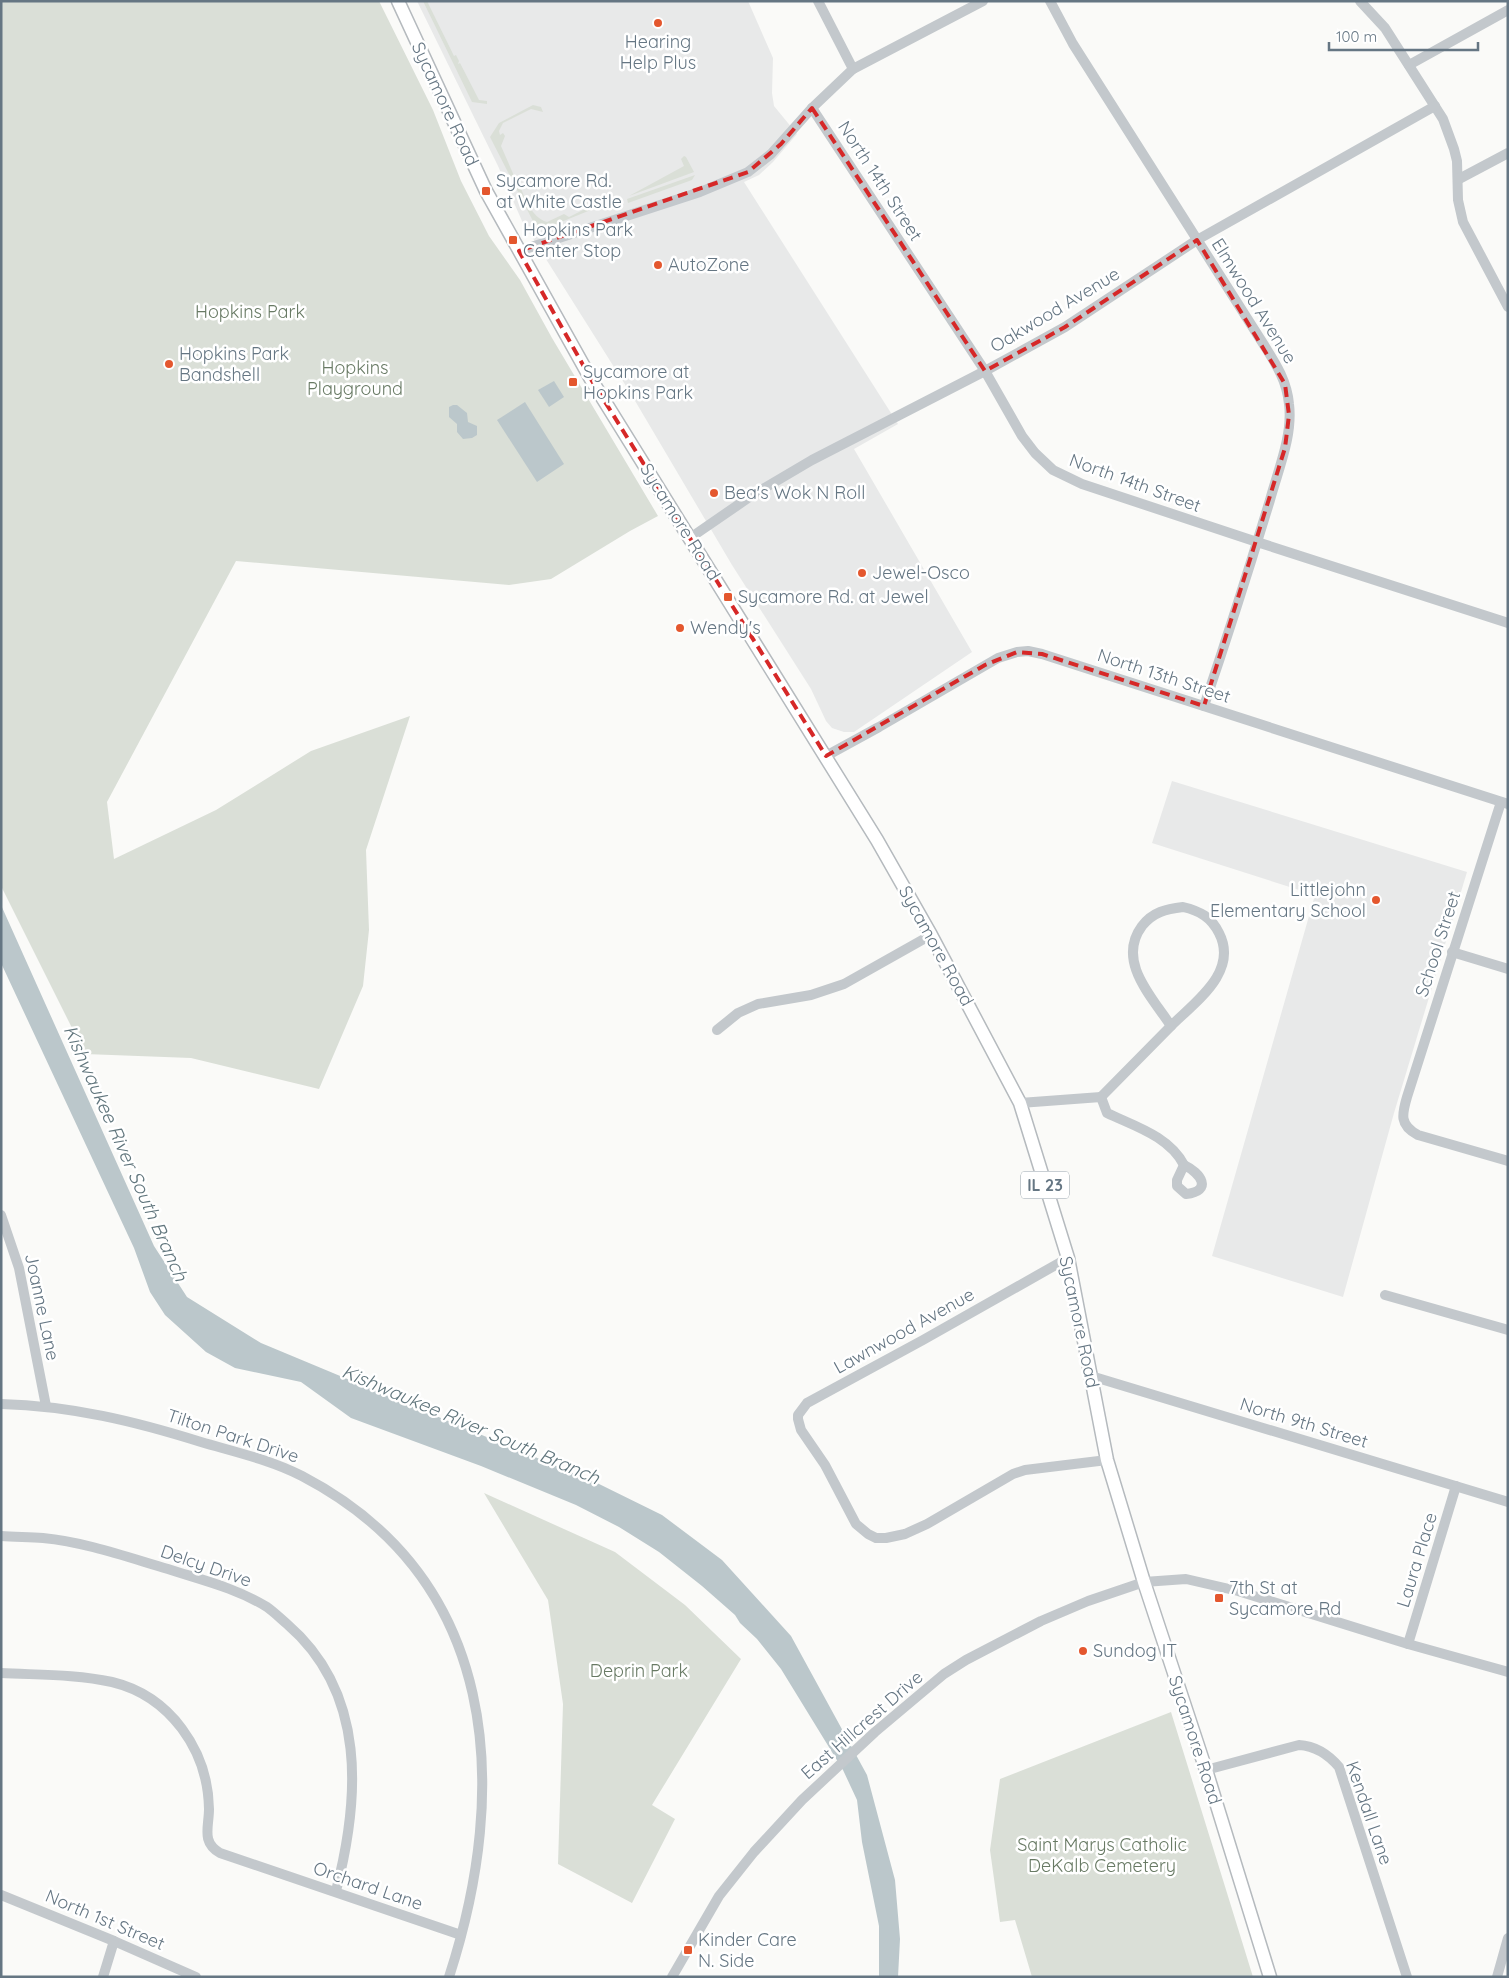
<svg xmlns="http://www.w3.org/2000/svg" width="1509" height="1978" font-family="Quicksand,sans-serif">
  <rect width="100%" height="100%" fill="#fafaf8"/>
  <!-- built -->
  <g fill="#e8e9e9">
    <polygon points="417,1 748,1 773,58 772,93 774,106 797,134 773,162 759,175 744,182 898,424 854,449 972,652 854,732 844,732 832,728 826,721 811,689 732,565 631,394 522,221 498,166"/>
    <polygon points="1172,781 1467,872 1394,1113 1343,1297 1212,1256 1315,895 1152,843"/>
  </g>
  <!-- green -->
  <g fill="#dadfd7">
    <polygon points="1,1 379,1 433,110 461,181 489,236 520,280 552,338 658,516 630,531 551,579 509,585 236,561 107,802 114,859 216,810 311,751 410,716 366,850 369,930 363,986 319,1089 191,1058 85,1054 1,886"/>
    <polygon points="423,1 427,1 454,56 456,55 459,61 458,64 460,63 479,100 487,101 487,104 472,102"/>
    <path d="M533,105L541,107L543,112L531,109L503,123L499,131L500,135L503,133L505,136L501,146L515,178L518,180C523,194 531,218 547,222L564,214L569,217L595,204V198L603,205L544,229L536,227L490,137L499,123Z"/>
    <polygon points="684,156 686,157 694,172 629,196 684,166 681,159"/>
    <polygon points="695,175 692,180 628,203 627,199"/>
    <polygon points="484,1493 615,1552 685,1605 741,1659 652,1805 675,1819 632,1903 558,1864 563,1704 548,1600"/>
    <polygon points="1171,1712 1253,1977 1032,1977 1015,1920 1000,1922 990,1850 1000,1779"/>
  </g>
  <!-- water -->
  <g fill="#bbc7cb">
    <polygon points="554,381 564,397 549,407 538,390"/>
    <polygon points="525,402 564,464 537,482 497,420"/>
    <polygon points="453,405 457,405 467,413 468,422 477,426 477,435 472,438 463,439 457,432 457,424 449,417 449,407"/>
    <polygon points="1,905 154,1246 187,1297 261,1343 595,1482 662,1515 722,1560 791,1636 867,1775 895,1880 900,1939 898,1977 879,1977 879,1926 862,1842 857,1800 843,1770 781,1669 757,1639 740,1623 735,1615 702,1586 659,1552 619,1527 576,1505 481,1466 351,1418 301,1382 235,1368 206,1352 165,1315 150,1292 134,1248 1,963"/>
  </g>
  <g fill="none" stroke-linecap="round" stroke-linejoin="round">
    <!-- major casing -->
    <g stroke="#b5babe" stroke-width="15">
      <polyline id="major" points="398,1 486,191 592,381 877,840 931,935 1020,1103 1068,1258 1107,1460 1144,1582 1206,1770 1270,1977"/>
    </g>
    <!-- minor -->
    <g stroke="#c3c8cc" stroke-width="10">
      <polyline points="818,1 853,69"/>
      <path d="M1050,1L1073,44L1264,345C1276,364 1287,381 1289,404C1293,436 1278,470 1270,500C1249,569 1227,638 1204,706"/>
      <polyline points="1360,1 1385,28 1443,119 1454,149 1457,161 1458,200 1463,222 1508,307"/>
      <polyline points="1409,65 1508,10"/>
      <polyline points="812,108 985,371 1022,436 1035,453 1053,470 1082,484 1257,542 1508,623"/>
      <polyline points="1459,179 1508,153"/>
      <polyline points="519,251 700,192 748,172 771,154 812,108 853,69 983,1"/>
      <polyline points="690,538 751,496 812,460 985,371 1065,327 1197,240 1435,106"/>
      <polyline points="826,756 879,727 998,658 1017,652 1028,651 1042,654 1508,804"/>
      <path d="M1501,802L1407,1097C1402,1114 1399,1125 1418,1135L1508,1161"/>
      <path d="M1183,907C1200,911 1211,917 1219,933C1239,972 1195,1002 1171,1026C1152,997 1116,961 1142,926C1153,912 1166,909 1183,907Z"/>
      <polyline points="1452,952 1508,969"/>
      <polyline points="717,1030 738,1013 758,1004 811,995 844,984 931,935"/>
      <path d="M1101,1097L1107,1113C1134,1126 1169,1136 1184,1165"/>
      <polyline points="1101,1097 1171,1026"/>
      <polyline points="1020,1103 1101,1097"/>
      <path d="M1184,1165C1201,1173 1213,1191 1186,1194L1177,1186V1180Z"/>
      <polyline points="1,1215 19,1268 46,1406"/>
      <polyline points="1068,1258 923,1340 807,1403 798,1415 798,1419 801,1430 825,1465 856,1524 868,1534 876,1538 886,1538 905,1534 927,1524 1013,1474 1025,1470 1107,1460"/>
      <polyline points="1385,1295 1508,1330"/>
      <polyline points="1091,1376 1508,1502"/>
      <path d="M1,1404C72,1406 134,1421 201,1442C235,1452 271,1460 302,1476C499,1579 511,1786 449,1977"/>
      <path d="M1,1536C15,1537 29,1537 43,1538C85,1542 127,1557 168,1569C202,1580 236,1588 267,1607C274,1612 280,1618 287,1624C367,1693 360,1798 336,1891"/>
      <polyline points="1408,1644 1456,1486"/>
      <path d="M1,1673C38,1675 76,1674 112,1682C170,1696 208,1750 209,1809C209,1827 201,1842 220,1853L461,1935"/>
      <path d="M1206,1770L1299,1745C1316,1746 1328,1754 1339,1767L1407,1977"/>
      <polyline points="1,1895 114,1941 196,1977"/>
      <polyline points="103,1977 114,1941"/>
      <polyline points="672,1977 719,1896 754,1852 802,1800 875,1732 944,1674 966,1660 1041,1621 1088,1601 1144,1582 1186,1579 1238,1591 1408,1644 1508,1672"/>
      <polyline points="1497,1977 1508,1938"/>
    </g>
    <!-- major -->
    <use href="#major" stroke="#fff" stroke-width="12"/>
  </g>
  <!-- marked area -->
  <path fill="none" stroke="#d62828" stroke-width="4" stroke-dasharray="10 6" stroke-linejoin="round" d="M812,108L985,371L1065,327L1197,240L1285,384L1289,415L1285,448L1204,706L1042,654L1017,652L985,665L826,756L592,381L519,251L748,172L781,144Z"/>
  <!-- markers -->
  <g fill="#e4572e" stroke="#fff" stroke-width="2">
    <circle cx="658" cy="23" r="5"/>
    <rect x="481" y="186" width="10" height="10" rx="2.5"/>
    <rect x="508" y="235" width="10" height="10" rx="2.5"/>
    <circle cx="658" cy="265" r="5"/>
    <circle cx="169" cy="364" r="5"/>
    <rect x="568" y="377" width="10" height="10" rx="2.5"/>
    <circle cx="714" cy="493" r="5"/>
    <circle cx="862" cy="573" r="5"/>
    <rect x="723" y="592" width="10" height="10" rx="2.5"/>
    <circle cx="680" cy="628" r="5"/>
    <circle cx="1376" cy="900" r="5"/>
    <rect x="1214" y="1593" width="10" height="10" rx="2.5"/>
    <circle cx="1083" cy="1651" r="5"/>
    <rect x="683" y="1945" width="10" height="10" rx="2.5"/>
  </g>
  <g text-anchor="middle" stroke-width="5" stroke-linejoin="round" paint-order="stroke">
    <!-- shield labels -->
    <rect fill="#fff" stroke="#939fa8" stroke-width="1" x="1021" y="1171.5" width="48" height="27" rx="4"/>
    <g font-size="16" font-weight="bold" fill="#657683">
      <text x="1045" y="1191">IL 23</text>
    </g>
    <!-- poi labels -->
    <g font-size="18" fill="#657683" stroke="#fff" text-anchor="start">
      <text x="658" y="48" text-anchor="middle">Hearing<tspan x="658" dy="21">Help Plus</tspan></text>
      <text x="496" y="187">Sycamore Rd.<tspan x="496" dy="21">at White Castle</tspan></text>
      <text x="523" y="236">Hopkins Park<tspan x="523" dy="21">Center Stop</tspan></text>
      <text x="668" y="271">AutoZone</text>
      <text x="179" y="360">Hopkins Park<tspan x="179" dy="21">Bandshell</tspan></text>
      <text x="583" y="378">Sycamore at<tspan x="583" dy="21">Hopkins Park</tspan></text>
      <text x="724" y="499">Bea's Wok N Roll</text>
      <text x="872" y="579">Jewel-Osco</text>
      <text x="738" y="603">Sycamore Rd. at Jewel</text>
      <text x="690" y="634">Wendy's</text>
      <text x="1366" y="896" text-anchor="end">Littlejohn<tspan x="1366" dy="21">Elementary School</tspan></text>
      <text x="1229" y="1594">7th St at<tspan x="1229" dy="21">Sycamore Rd</tspan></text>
      <text x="1093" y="1657">Sundog IT</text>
      <text x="698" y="1946">Kinder Care<tspan x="698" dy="21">N. Side</tspan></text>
    </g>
    <!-- street labels -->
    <g font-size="18" fill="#657683" stroke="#fff">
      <text transform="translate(445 104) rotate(65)" y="6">Sycamore Road</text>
      <text transform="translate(880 181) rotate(57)" y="6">North 14th Street</text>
      <text transform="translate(1254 301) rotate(58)" y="6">Elmwood Avenue</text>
      <text transform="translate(1055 310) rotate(-31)" y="6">Oakwood Avenue</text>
      <text transform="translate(1135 483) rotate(20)" y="6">North 14th Street</text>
      <text transform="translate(680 522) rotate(58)" y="6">Sycamore Road</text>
      <text transform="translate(1164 676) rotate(18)" y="6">North 13th Street</text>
      <text transform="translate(1438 944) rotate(-72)" y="6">School Street</text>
      <text transform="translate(936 946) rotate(61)" y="6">Sycamore Road</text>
      <text transform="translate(42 1307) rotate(78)" y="6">Joanne Lane</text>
      <text transform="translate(1079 1322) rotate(78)" y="6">Sycamore Road</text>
      <text transform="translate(904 1331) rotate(-29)" y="6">Lawnwood Avenue</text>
      <text transform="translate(1304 1423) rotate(17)" y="6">North 9th Street</text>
      <text transform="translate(233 1436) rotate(18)" y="6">Tilton Park Drive</text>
      <text transform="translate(1417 1560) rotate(-73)" y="6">Laura Place</text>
      <text transform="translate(206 1566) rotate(19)" y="6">Delcy Drive</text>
      <text transform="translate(862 1725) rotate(-41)" y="6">East Hillcrest Drive</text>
      <text transform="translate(1195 1740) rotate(72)" y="6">Sycamore Road</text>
      <text transform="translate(1369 1813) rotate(71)" y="6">Kendall Lane</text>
      <text transform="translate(368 1886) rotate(19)" y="6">Orchard Lane</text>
      <text transform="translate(105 1920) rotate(23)" y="6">North 1st Street</text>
    </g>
    <!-- park labels -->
    <g font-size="18" fill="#687a64" stroke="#fff">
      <text x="250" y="318">Hopkins Park</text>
      <text x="355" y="374">Hopkins<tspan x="355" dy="21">Playground</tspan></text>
      <text x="639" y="1677">Deprin Park</text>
      <text x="1102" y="1851">Saint Marys Catholic<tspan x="1102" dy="21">DeKalb Cemetery</tspan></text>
    </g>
    <!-- water labels -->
    <g font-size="19" font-style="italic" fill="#60757c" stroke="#fff">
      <text transform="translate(126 1153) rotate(66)" y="7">Kishwaukee River South Branch</text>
      <text transform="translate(471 1424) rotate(23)" y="7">Kishwaukee River South Branch</text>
    </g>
  </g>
  <!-- border -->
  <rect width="1509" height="1978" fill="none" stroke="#657683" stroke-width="5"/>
  <!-- scale -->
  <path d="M1329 42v8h149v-8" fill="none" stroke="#657683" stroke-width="2.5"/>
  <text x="1336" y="42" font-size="15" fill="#657683" stroke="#ffffff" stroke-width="4" paint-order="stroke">100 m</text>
</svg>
